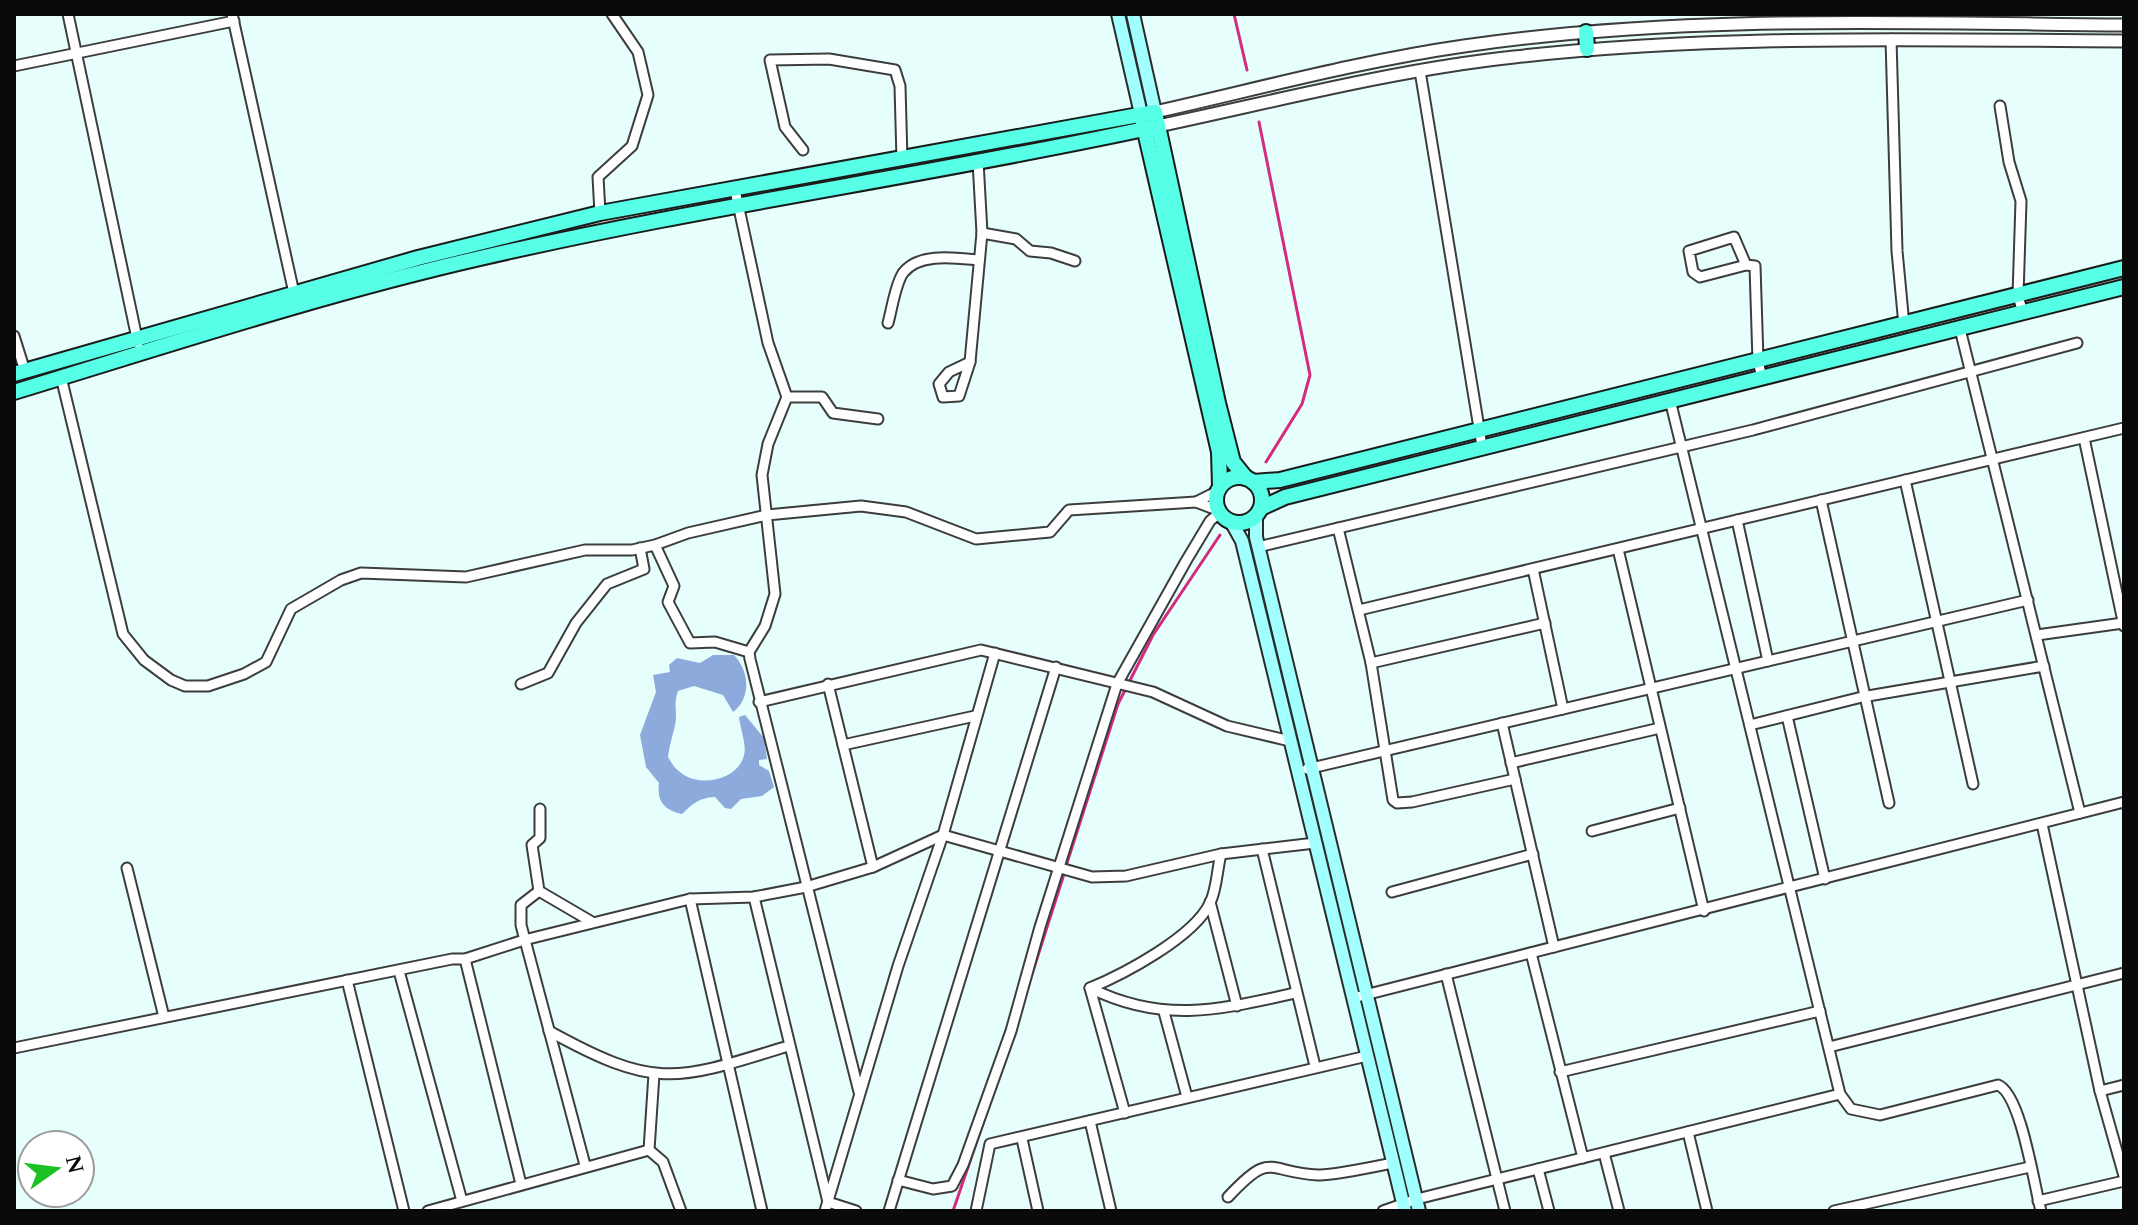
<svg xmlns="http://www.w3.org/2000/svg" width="2138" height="1225" font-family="Spectral,serif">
  <rect width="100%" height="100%" fill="#e6fffc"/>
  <!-- forest -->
  <path fill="#8daadc" d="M713,655H734C751,673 750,700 733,712L723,695L694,686L678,691C674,703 676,706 676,718C676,726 669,745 668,757C671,762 675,769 680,772C698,788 738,781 744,755C747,745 740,728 739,717L745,715L764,738L767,759L759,760V765L769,771L774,787L762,796L741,799L731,809L725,808L715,797C698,798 693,804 682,814C663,810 657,801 659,783L646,767L640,735L656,692L653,675L670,672L669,665L677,658L700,663Z"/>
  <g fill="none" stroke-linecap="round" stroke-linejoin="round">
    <!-- stream -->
    <g stroke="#d52a81" stroke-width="3">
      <polyline points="1234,14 1247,70"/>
      <polyline points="1259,122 1310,375 1302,404 1266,462"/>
      <polyline points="1066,866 1118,704 1153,635 1220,535"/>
      <polyline points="1025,996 1064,874"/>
      <polyline points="953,1211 994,1091"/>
    </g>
    <!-- minor casing -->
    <g stroke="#3d3d3d" stroke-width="13">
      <g id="minor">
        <polyline points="68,14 138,343"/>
        <polyline points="232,14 294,293"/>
        <polyline points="1891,39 1897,251 1904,325"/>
        <polyline points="14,66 234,21"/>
        <polyline points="1420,71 1482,446"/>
        <polyline points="2000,106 2009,162 2021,201 2018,296 2023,313"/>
        <polyline points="803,150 785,127 770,60 829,59 895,70 900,86 902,160"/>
        <polyline points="735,190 768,343 787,397 768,444 762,475 775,594 765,626 749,652 750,659 859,1092"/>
        <polyline points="600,213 598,177 632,146 648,95 638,52 612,14"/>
        <polyline points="982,233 1016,239 1030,251 1051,253 1075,261"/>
        <polyline points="1746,265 1734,237 1689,251 1693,272 1700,277 1746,265 1755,266 1758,361 1762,378"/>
        <path d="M888,323C892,309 895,285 903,273C919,252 956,258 978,260"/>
        <polyline points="1960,329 2080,813"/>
        <polyline points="14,336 25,371"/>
        <polyline points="970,362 982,233 978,161"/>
        <polygon points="970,362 959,396 943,397 939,384 949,372"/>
        <polyline points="61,377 123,634 144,660 171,680 185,686 208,686 244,674 266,662 291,609 341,580 361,573 466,577 585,550 632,550 655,545 688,533 767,515 861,506 906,512 976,539 1050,532 1069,510 1196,502"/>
        <polyline points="787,397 822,397 833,413 878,419"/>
        <path d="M1670,400L1840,1094L1851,1109L1880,1115L1998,1085C2021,1094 2034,1185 2041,1211"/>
        <polyline points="2084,438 2124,626"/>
        <polyline points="1905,480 1973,784"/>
        <polyline points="1216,492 1196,502 1217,510"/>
        <polyline points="1821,500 1889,803"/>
        <polyline points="1737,520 1768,661"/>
        <polyline points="1338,528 1371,663 1393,800 1397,803 1412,802 1515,779"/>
        <polyline points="655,545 674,586 668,602 690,643 715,642 749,652"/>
        <polyline points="1258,547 1753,430 2077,343"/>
        <polyline points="1618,549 1704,911"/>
        <polyline points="1533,569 1563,709"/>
        <polyline points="1359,610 2124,428"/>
        <polyline points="2037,635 2123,623"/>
        <polyline points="1371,663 1545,623"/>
        <polyline points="521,684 548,673 576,623 607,584 644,569 640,548"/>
        <polyline points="828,684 873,867"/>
        <polyline points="759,702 981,650 1153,692 1227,726 1290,741"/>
        <polyline points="1787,716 1825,879"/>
        <polyline points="1502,723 1554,947"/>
        <polyline points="1750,725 1862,697 2044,666"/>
        <polyline points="843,745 975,716"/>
        <polyline points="1511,763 1660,728"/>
        <polyline points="1307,769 2028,600"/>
        <polyline points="540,809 540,838 532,845 539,891 592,922"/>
        <polyline points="2042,824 2100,1091 2124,1176"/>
        <polyline points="1592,831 1680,808"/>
        <polyline points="1262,849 1315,1066"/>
        <polyline points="127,868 164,1017"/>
        <polyline points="539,891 521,905 521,925 585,1165"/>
        <polyline points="1392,892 1533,854"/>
        <polyline points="754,897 828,1202 856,1211"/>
        <polyline points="690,899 762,1211"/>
        <polyline points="1210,902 1237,1006"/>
        <polyline points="1531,953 1583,1158"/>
        <polyline points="465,959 521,1184"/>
        <polyline points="399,971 462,1201"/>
        <polyline points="1446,974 1505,1211"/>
        <polyline points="347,980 404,1211"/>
        <path d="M1090,988C1163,1024 1219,1010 1295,993"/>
        <polyline points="1353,998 2124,802"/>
        <polyline points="1164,1012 1187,1097"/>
        <path d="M549,1031C656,1090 675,1081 788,1046"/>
        <polyline points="1829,1047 2124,973"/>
        <polyline points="14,1048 452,959 465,959 524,940 690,899 754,897 806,887 873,867 943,835 1092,877 1126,876 1221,854 1315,843"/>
        <polyline points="1560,1072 1820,1011"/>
        <polyline points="2100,1091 2124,1085"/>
        <path d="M1125,1113L1090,988C1124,974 1194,937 1210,903C1217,889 1217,869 1221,854"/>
        <polyline points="1090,1121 1111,1211"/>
        <polyline points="1688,1132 1707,1211"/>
        <polyline points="1022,1139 1038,1211"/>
        <polyline points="649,1150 654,1074"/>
        <polyline points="1604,1153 1619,1211"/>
        <polyline points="1538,1169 1549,1211"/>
        <polyline points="898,1180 933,1189 952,1186 963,1165 1011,1031 1040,927 1117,684 1186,561 1210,521 1219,513"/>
        <path d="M1228,1197C1272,1150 1266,1172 1318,1175C1331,1176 1378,1166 1393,1163"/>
        <polyline points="2038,1201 2124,1181"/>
        <polyline points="428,1211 649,1150 663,1162 681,1211"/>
        <polyline points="825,1211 898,966 943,835 995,653"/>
        <polyline points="889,1211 1056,667"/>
        <polyline points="976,1211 990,1144 1367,1056"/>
        <polyline points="1383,1211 1417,1199 1840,1094"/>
        <polyline points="1834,1211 2030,1167"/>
      </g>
    </g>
    <!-- tertiary casing -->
    <g stroke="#3d3d3d" stroke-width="15">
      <g id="tertiary">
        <path d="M1155,112C1257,89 1360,61 1464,46C1682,14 1904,23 2124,25"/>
        <path d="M1158,126C1276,101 1394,70 1514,57C1717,34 1920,40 2124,41"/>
      </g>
    </g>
    <!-- secondary casing -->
    <g stroke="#2c2c2c" stroke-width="16">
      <g id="secondary">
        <polyline points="1118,14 1141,114"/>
        <polyline points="1133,14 1155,112"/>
        <polyline points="1256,516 1256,537 1419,1211"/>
        <polyline points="1232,523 1242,541 1405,1211"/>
      </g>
    </g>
    <!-- primary casing -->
    <g stroke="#1b1b1b" stroke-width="18">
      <g id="primary">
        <polyline points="1586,32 1587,49"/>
        <polyline points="1143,123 1219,452 1220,486"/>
        <polyline points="14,374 418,258 600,213 1155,112 1218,403 1233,462 1246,478"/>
        <path d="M14,392C168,345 323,294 480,258C704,206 933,175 1158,126"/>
        <circle cx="1239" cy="500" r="23"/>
        <polyline points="1253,482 1280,480 2124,268"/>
        <polyline points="1261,508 1285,497 2124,287"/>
      </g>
    </g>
    <!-- minor -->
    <use href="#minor" stroke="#fff" stroke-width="9"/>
    <!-- tertiary -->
    <use href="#tertiary" stroke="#fff" stroke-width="11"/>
    <!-- secondary -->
    <use href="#secondary" stroke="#a1fffd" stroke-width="12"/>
    <!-- primary -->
    <use href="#primary" stroke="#56ffe5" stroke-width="14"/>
  </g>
  <!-- border -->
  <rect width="2138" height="1225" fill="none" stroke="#0a0a0a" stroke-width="32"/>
  <!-- north arrow -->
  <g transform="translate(56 1169) rotate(76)"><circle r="38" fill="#ffffff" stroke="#9d9d9d" stroke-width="2"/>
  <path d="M0-6L14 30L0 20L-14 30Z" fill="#1bc122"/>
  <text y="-12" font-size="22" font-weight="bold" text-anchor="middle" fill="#0a0a0a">N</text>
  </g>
</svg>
